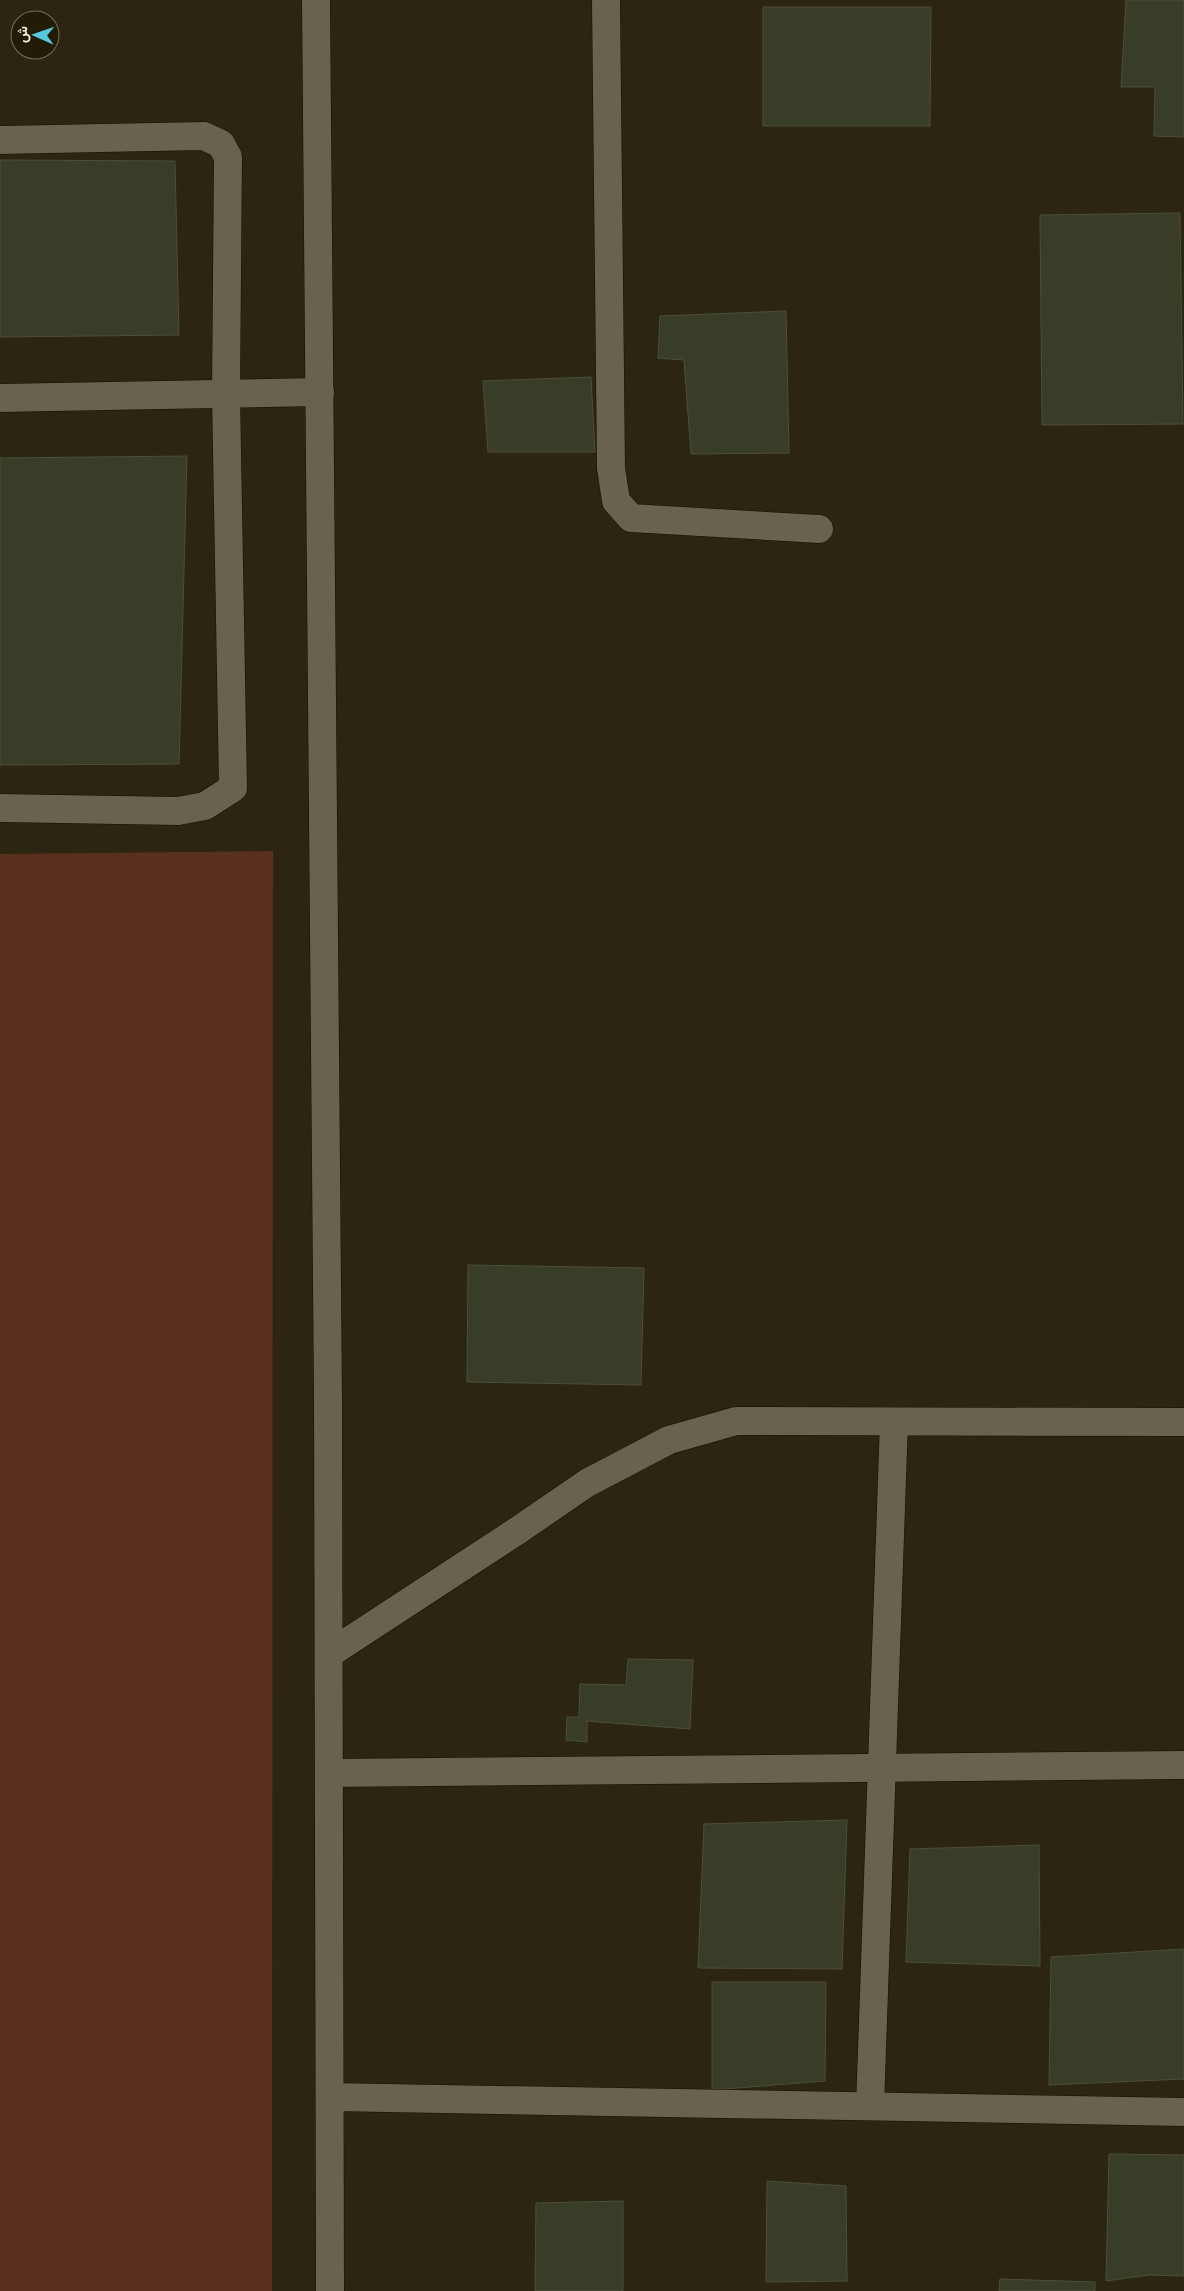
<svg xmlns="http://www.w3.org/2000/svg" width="1184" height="2291" font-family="'Titillium Web',Vazirmatn,sans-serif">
  <rect width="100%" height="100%" fill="#2c2511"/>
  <!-- green -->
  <polygon fill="#592f1d" points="273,851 272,2291 0,2291 0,854"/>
  <!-- building -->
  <g fill="#393d28" stroke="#4c503a">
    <polygon points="1126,0 1184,0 1184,137 1154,136 1155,87 1121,87"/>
    <polygon points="763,7 931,7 930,126 763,126"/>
    <polygon points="0,160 175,161 179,335 0,337"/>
    <polygon points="1180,213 1183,424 1042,425 1040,215"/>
    <polygon points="786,311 789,453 691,454 684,360 658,358 660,316"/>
    <polygon points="591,377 595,452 488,452 483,381"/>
    <polygon points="187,456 179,764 0,765 0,458"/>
    <polygon points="468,1265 644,1268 641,1385 467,1382"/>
    <polygon points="628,1659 693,1660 690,1729 587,1721 587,1742 566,1740 567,1717 579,1717 580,1684 626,1685"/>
    <polygon points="847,1820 842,1969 698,1968 704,1824"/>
    <polygon points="1039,1845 1040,1966 906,1962 910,1849"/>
    <polygon points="1184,1949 1184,2079 1049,2085 1051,1957"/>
    <polygon points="712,1982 826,1982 825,2081 712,2090"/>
    <polygon points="1109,2154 1184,2155 1184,2276 1149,2275 1106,2281"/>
    <polygon points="767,2181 846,2186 847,2281 766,2282"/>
    <polygon points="623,2201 623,2291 535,2291 536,2203"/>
    <polygon points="1000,2279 1095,2282 1095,2291 999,2291"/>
  </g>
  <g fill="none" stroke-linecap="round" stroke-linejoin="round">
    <!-- minor casing -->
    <g stroke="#140e00" stroke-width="29">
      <g id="minor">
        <polyline points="316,0 328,1400 330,2291"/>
        <polyline points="606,0 611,468 616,501 631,518 819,529"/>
        <polyline points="0,140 204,136 221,144 228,157 226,394 233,788 205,806 178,811 0,808"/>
        <polyline points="0,398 320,392"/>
        <polyline points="329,1654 517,1531 587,1483 669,1440 736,1421 1184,1422"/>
        <polyline points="329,1773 1184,1765"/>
        <polyline points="330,2097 1184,2112"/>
        <polyline points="870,2106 894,1422"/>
      </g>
    </g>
    <!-- minor -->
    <use href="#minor" stroke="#69624c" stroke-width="28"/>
  </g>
  <!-- north arrow -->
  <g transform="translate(35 35) rotate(272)"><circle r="24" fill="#221c07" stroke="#746f5d"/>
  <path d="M0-4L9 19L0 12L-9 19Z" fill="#56c9e1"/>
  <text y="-8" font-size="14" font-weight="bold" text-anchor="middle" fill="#f0ecdf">ش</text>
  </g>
</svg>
